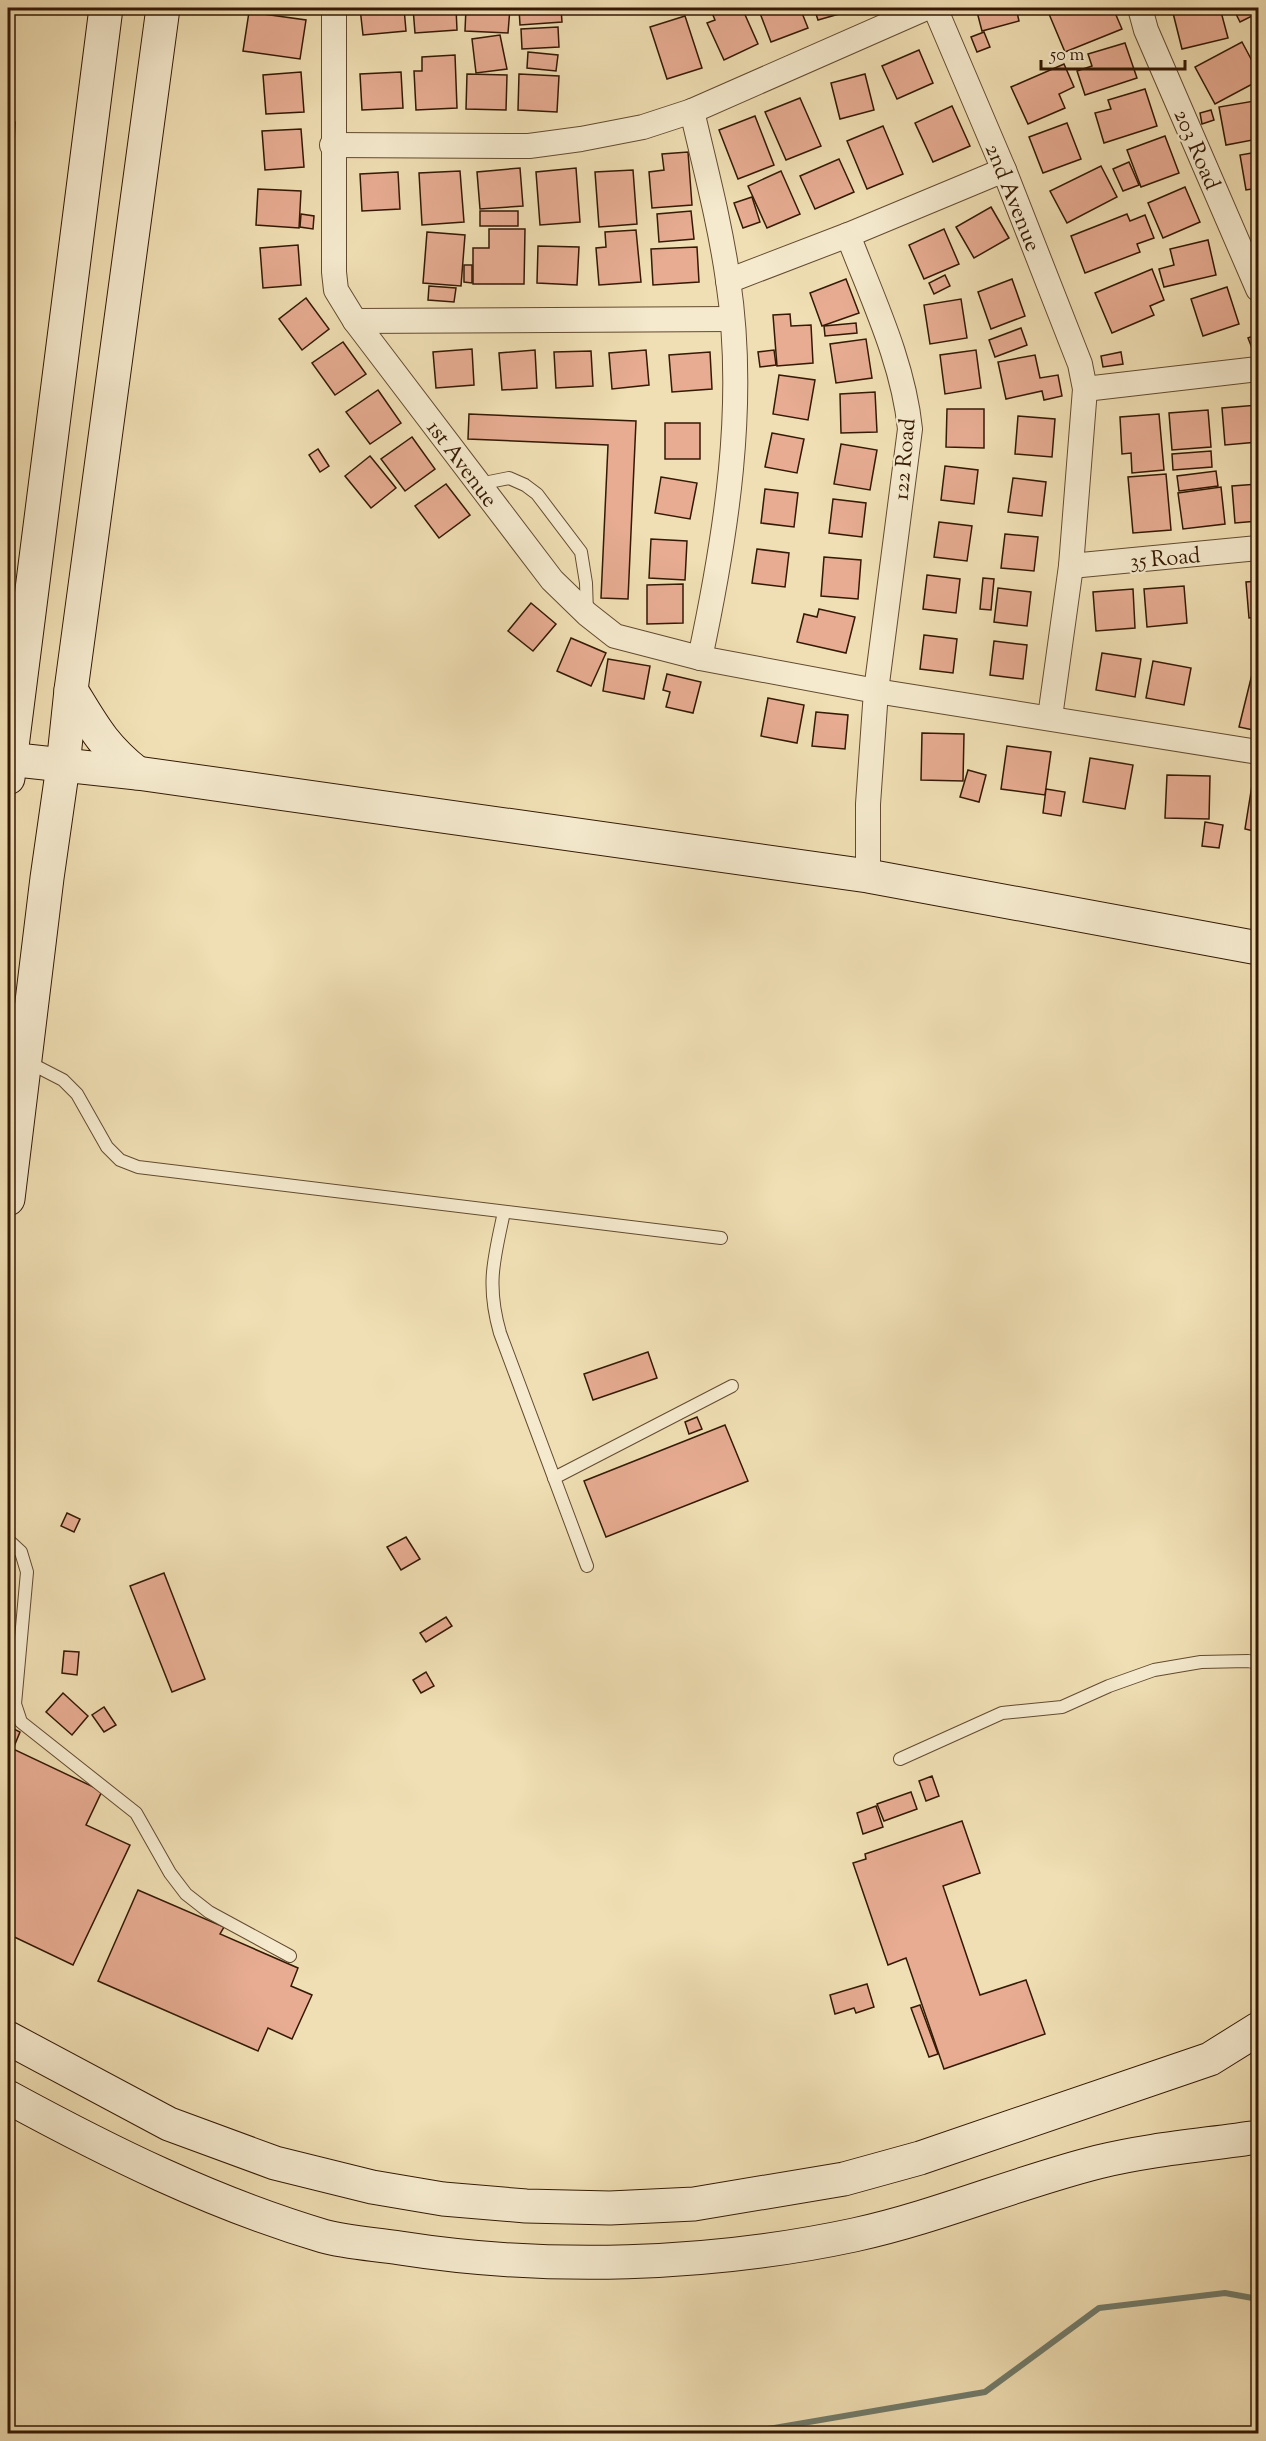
<svg xmlns="http://www.w3.org/2000/svg" width="1266" height="2441" font-family="'Sorts Mill Goudy',serif">
  <rect width="100%" height="100%" fill="#f0dfb4"/>
  <filter id="stains"><feTurbulence type="fractalNoise" baseFrequency=".00333" numOctaves="4"/><feColorMatrix values="0 0 0 0 .2 0 0 0 0 .09 0 0 0 0 .02 0 0 0 .5 -.17"/></filter>
  <radialGradient id="worn" r=".72"><stop offset=".6" stop-color="#630" stop-opacity="0"/><stop offset="1" stop-color="#630" stop-opacity=".3"/></radialGradient>
  <g fill="none" stroke-linecap="round" stroke-linejoin="round">
    <!-- stream -->
    <polyline stroke="#717b6b" stroke-width="6" points="739,2434 985,2392 1099,2308 1225,2293 1258,2299"/>
  </g>
  <!-- building -->
  <g fill="#e7ac92" stroke="#341904" stroke-width="1.5">
    <polygon points="360,8 404,8 406,31 363,35"/>
    <polygon points="413,8 456,8 457,30 415,33"/>
    <polygon points="466,8 510,8 508,33 465,31"/>
    <polygon points="519,8 561,8 562,22 520,25"/>
    <polygon points="710,8 742,8 758,44 724,60 707,23 715,20"/>
    <polygon points="758,8 800,8 808,28 771,42"/>
    <polygon points="814,8 852,8 853,10 818,20"/>
    <polygon points="976,8 1016,8 1019,21 982,31"/>
    <polygon points="1064,8 1113,8 1122,29 1065,52 1049,14"/>
    <polygon points="1198,8 1220,8 1228,38 1182,49 1173,13"/>
    <polygon points="1233,8 1258,8 1258,13 1240,22"/>
    <polygon points="249,12 306,20 300,59 243,51"/>
    <polygon points="685,16 702,68 667,79 650,27"/>
    <polygon points="558,27 559,47 522,49 521,29"/>
    <polygon points="984,32 990,47 977,52 971,37"/>
    <polygon points="500,35 507,69 476,73 472,39"/>
    <polygon points="1242,42 1258,72 1258,81 1215,104 1195,67"/>
    <polygon points="1125,43 1137,78 1085,95 1077,71 1092,66 1088,54"/>
    <polygon points="919,50 933,83 897,99 882,66"/>
    <polygon points="528,52 558,55 556,71 527,68"/>
    <polygon points="455,55 457,108 416,110 414,71 422,71 422,57"/>
    <polygon points="1064,64 1074,87 1059,94 1065,108 1028,124 1011,87"/>
    <polygon points="301,72 304,112 266,114 263,75"/>
    <polygon points="401,72 403,108 362,110 360,74"/>
    <polygon points="467,74 507,75 506,110 466,109"/>
    <polygon points="519,74 559,76 557,112 518,110"/>
    <polygon points="865,74 874,110 840,119 831,83"/>
    <polygon points="1145,89 1157,126 1104,143 1095,113 1111,109 1108,100"/>
    <polygon points="800,98 821,146 786,160 765,112"/>
    <polygon points="1254,101 1258,139 1226,145 1219,107"/>
    <polygon points="952,106 970,146 933,162 915,123"/>
    <polygon points="1211,110 1214,120 1202,124 1200,113"/>
    <polygon points="755,116 774,165 738,179 719,130"/>
    <polygon points="8,122 15,122 12,187 8,187"/>
    <polygon points="1067,123 1081,159 1043,173 1029,137"/>
    <polygon points="883,126 903,174 867,189 847,141"/>
    <polygon points="301,129 304,167 265,170 262,131"/>
    <polygon points="1165,136 1179,173 1141,187 1127,150"/>
    <polygon points="688,152 692,205 652,208 649,172 664,170 662,154"/>
    <polygon points="1258,152 1258,188 1246,190 1240,155"/>
    <polygon points="839,159 854,192 815,209 800,176"/>
    <polygon points="1129,162 1139,185 1123,191 1113,169"/>
    <polygon points="1101,166 1117,197 1067,223 1050,191"/>
    <polygon points="520,168 523,206 480,209 477,172"/>
    <polygon points="576,168 580,222 540,225 536,172"/>
    <polygon points="633,170 637,224 599,227 595,172"/>
    <polygon points="460,171 464,222 422,225 419,173"/>
    <polygon points="781,171 800,214 767,228 748,186"/>
    <polygon points="398,172 400,209 362,211 360,174"/>
    <polygon points="1185,187 1200,222 1163,238 1148,203"/>
    <polygon points="258,189 301,191 299,228 256,225"/>
    <polygon points="752,197 760,222 743,228 734,203"/>
    <polygon points="991,207 1009,238 974,258 956,227"/>
    <rect x="480" y="211" width="38" height="15"/>
    <polygon points="691,211 694,239 659,242 657,214"/>
    <polygon points="301,214 314,216 313,229 300,227"/>
    <polygon points="1127,214 1130,221 1145,215 1154,238 1137,244 1140,252 1085,273 1071,236"/>
    <polygon points="489,229 525,229 524,284 473,284 473,248 489,248"/>
    <polygon points="944,229 959,264 924,279 909,245"/>
    <polygon points="636,230 641,282 599,285 596,248 606,247 605,232"/>
    <polygon points="427,232 465,235 461,286 423,283"/>
    <polygon points="1208,240 1216,275 1164,287 1159,269 1174,265 1170,249"/>
    <polygon points="298,245 301,285 263,288 260,248"/>
    <polygon points="538,246 579,247 577,285 537,283"/>
    <polygon points="697,247 699,282 653,285 651,249"/>
    <polygon points="464,265 472,265 472,283 464,282"/>
    <polygon points="1152,269 1164,300 1150,306 1154,315 1112,333 1095,293"/>
    <polygon points="945,275 950,286 934,294 929,283"/>
    <polygon points="846,279 859,313 822,326 810,293"/>
    <polygon points="1012,279 1025,316 991,329 978,292"/>
    <polygon points="429,286 456,288 454,302 428,300"/>
    <polygon points="1227,287 1239,324 1203,336 1191,299"/>
    <polygon points="306,298 329,329 302,350 279,319"/>
    <polygon points="961,299 967,338 930,344 924,305"/>
    <polygon points="790,314 791,326 811,325 813,363 777,366 773,315"/>
    <polygon points="856,323 857,333 825,336 824,326"/>
    <polygon points="1021,328 1027,345 995,357 989,340"/>
    <polygon points="1258,334 1258,352 1254,353 1248,338"/>
    <polygon points="866,339 872,378 836,383 830,344"/>
    <polygon points="343,342 366,374 335,395 312,363"/>
    <polygon points="472,349 474,385 436,388 433,352"/>
    <polygon points="535,350 537,388 502,390 499,353"/>
    <polygon points="646,350 649,385 612,389 609,353"/>
    <polygon points="774,350 776,365 760,367 758,352"/>
    <polygon points="976,350 981,388 945,394 940,355"/>
    <polygon points="591,351 593,386 556,388 554,352"/>
    <polygon points="710,352 712,389 672,392 669,355"/>
    <polygon points="1121,352 1123,364 1103,367 1101,356"/>
    <polygon points="1035,355 1040,378 1058,375 1062,396 1044,400 1042,391 1006,399 998,362"/>
    <polygon points="779,375 815,380 808,420 773,414"/>
    <polygon points="378,390 401,423 370,444 346,412"/>
    <polygon points="875,392 877,432 841,433 840,394"/>
    <polygon points="1258,405 1258,442 1225,445 1222,408"/>
    <polygon points="947,409 984,409 984,448 946,447"/>
    <polygon points="1208,410 1211,447 1172,450 1169,413"/>
    <polygon points="469,414 636,421 628,599 601,598 608,445 468,439"/>
    <polygon points="1159,414 1164,470 1132,473 1131,453 1122,454 1120,417"/>
    <polygon points="1018,416 1055,419 1052,457 1015,454"/>
    <rect x="665" y="423" width="35" height="36"/>
    <polygon points="772,433 804,439 797,473 765,467"/>
    <polygon points="412,437 435,469 405,491 381,459"/>
    <polygon points="841,444 877,450 870,490 834,484"/>
    <polygon points="318,449 329,466 320,472 309,455"/>
    <polygon points="1211,451 1212,467 1173,470 1172,454"/>
    <polygon points="370,456 396,488 371,508 345,476"/>
    <polygon points="945,466 978,470 974,504 941,500"/>
    <polygon points="1216,471 1218,486 1179,491 1177,476"/>
    <polygon points="1166,474 1171,530 1133,533 1128,477"/>
    <polygon points="661,477 697,483 690,519 655,513"/>
    <polygon points="1013,478 1046,482 1042,516 1008,512"/>
    <polygon points="446,484 470,515 439,538 415,506"/>
    <polygon points="1258,484 1258,521 1235,523 1232,486"/>
    <polygon points="1221,487 1225,524 1183,529 1178,493"/>
    <polygon points="765,489 798,493 794,527 761,523"/>
    <polygon points="833,499 866,503 862,537 829,533"/>
    <polygon points="939,522 972,526 967,561 934,557"/>
    <polygon points="1005,534 1038,537 1034,571 1001,568"/>
    <polygon points="651,539 687,541 685,580 649,578"/>
    <polygon points="757,549 789,553 785,587 752,583"/>
    <polygon points="824,557 861,560 858,599 821,596"/>
    <polygon points="927,575 960,579 956,613 923,609"/>
    <polygon points="983,578 994,579 991,610 980,609"/>
    <polygon points="1258,581 1258,617 1249,618 1246,582"/>
    <polygon points="683,584 683,623 647,624 647,585"/>
    <polygon points="1184,586 1187,623 1147,627 1144,589"/>
    <polygon points="998,588 1031,592 1027,626 994,622"/>
    <polygon points="1133,589 1135,628 1096,631 1093,592"/>
    <polygon points="531,603 556,624 533,651 508,631"/>
    <polygon points="819,609 855,617 846,653 797,642 804,614 817,617"/>
    <polygon points="924,635 957,639 953,673 920,669"/>
    <polygon points="571,638 606,653 591,686 557,671"/>
    <polygon points="994,641 1027,645 1023,679 990,675"/>
    <polygon points="1102,653 1141,659 1135,697 1096,690"/>
    <polygon points="1257,654 1258,654 1258,731 1239,727"/>
    <polygon points="608,659 650,666 644,699 603,691"/>
    <polygon points="1153,661 1191,668 1184,705 1146,698"/>
    <polygon points="667,674 701,682 693,713 666,707 670,692 663,690"/>
    <polygon points="768,698 804,705 797,743 761,736"/>
    <polygon points="816,712 848,715 845,749 812,746"/>
    <polygon points="922,733 964,734 963,781 921,780"/>
    <polygon points="1007,746 1051,752 1045,795 1001,789"/>
    <polygon points="1090,758 1133,765 1125,809 1083,802"/>
    <polygon points="968,770 986,775 979,802 960,797"/>
    <polygon points="1167,775 1210,776 1209,819 1165,818"/>
    <polygon points="1252,785 1258,786 1258,832 1245,829"/>
    <polygon points="1046,789 1065,792 1061,816 1043,813"/>
    <polygon points="1205,822 1223,825 1219,848 1202,846"/>
    <polygon points="648,1352 657,1378 593,1400 584,1374"/>
    <polygon points="697,1417 702,1429 689,1434 685,1422"/>
    <polygon points="725,1425 748,1481 606,1537 584,1481"/>
    <polygon points="67,1513 80,1519 74,1532 61,1526"/>
    <polygon points="406,1537 420,1559 401,1570 387,1547"/>
    <polygon points="164,1573 205,1679 172,1692 130,1586"/>
    <polygon points="446,1617 452,1626 426,1642 420,1633"/>
    <polygon points="64,1651 79,1652 77,1675 62,1673"/>
    <polygon points="426,1672 434,1686 421,1693 413,1680"/>
    <polygon points="63,1693 88,1716 72,1735 46,1712"/>
    <polygon points="104,1707 116,1725 104,1732 92,1715"/>
    <polygon points="8,1726 20,1732 13,1749 102,1791 86,1825 130,1845 73,1965 8,1934"/>
    <polygon points="932,1776 939,1796 926,1801 919,1781"/>
    <polygon points="911,1792 917,1809 884,1821 877,1804"/>
    <polygon points="876,1806 883,1827 863,1834 857,1813"/>
    <polygon points="962,1821 980,1873 943,1886 980,1995 1026,1980 1045,2034 944,2069 906,1958 888,1965 853,1863 866,1859 865,1854"/>
    <polygon points="138,1890 224,1927 220,1934 298,1968 291,1986 312,1995 292,2039 268,2028 258,2051 98,1981"/>
    <polygon points="867,1984 874,2007 856,2013 854,2008 835,2014 830,1995"/>
    <polygon points="920,2005 938,2054 929,2057 911,2008"/>
  </g>
  <g fill="none" stroke-linecap="round" stroke-linejoin="round">
    <!-- lane casing -->
    <g stroke="#634a30" stroke-width="14">
      <g id="lane">
        <polyline points="479,484 509,478 525,485 537,494 581,552 586,583 587,613"/>
        <polyline points="26,1061 63,1080 77,1094 107,1147 120,1160 138,1167 721,1238"/>
        <path d="M504,1212C494,1259 486,1284 500,1333L587,1566"/>
        <polyline points="554,1478 732,1386"/>
        <polyline points="8,1540 21,1552 27,1572 15,1704 21,1722 136,1813 170,1873 186,1894 209,1912 290,1956"/>
        <polyline points="900,1759 1002,1713 1062,1707 1109,1686 1154,1670 1201,1662 1248,1661 1258,1663"/>
      </g>
    </g>
    <!-- street casing -->
    <g stroke="#634a30" stroke-width="26">
      <g id="street">
        <polyline points="334,8 334,272 336,290 355,321 552,580 587,614 615,636 700,658 876,691 1258,752"/>
        <polyline points="935,8 1004,170 1080,364 1085,389 1071,566 1050,717"/>
        <polyline points="1140,8 1146,30 1258,289"/>
        <path d="M692,111C705,167 720,223 728,280C747,405 726,536 700,658"/>
        <polyline points="332,145 529,146 581,139 643,127 692,111 926,8"/>
        <path d="M848,235C872,298 903,361 910,429L876,691L868,804V876"/>
        <polyline points="728,281 848,235 1004,170"/>
        <polyline points="355,321 732,319"/>
        <polyline points="1085,389 1258,369"/>
        <polyline points="1071,566 1258,548"/>
      </g>
    </g>
    <!-- secondary casing -->
    <g stroke="#341904" stroke-width="35">
      <g id="secondary">
        <path d="M71,690C93,726 103,746 137,773"/>
        <polyline points="8,759 137,773 868,876 1258,948"/>
        <polyline points="8,778 106,8"/>
        <polyline points="8,1199 47,878 63,766 71,690 163,8"/>
        <polyline points="8,2038 169,2124 275,2163 372,2187 443,2199 526,2206 610,2208 694,2204 844,2179 920,2158 1210,2059 1258,2029"/>
        <path d="M8,2097C109,2152 212,2203 323,2236C348,2243 375,2244 400,2248C547,2271 709,2266 854,2235C937,2217 1015,2183 1098,2162C1151,2149 1205,2145 1258,2137"/>
      </g>
    </g>
    <!-- lane -->
    <use href="#lane" stroke="#f5eace" stroke-width="12"/>
    <!-- street -->
    <use href="#street" stroke="#f5eace" stroke-width="24"/>
    <!-- secondary -->
    <use href="#secondary" stroke="#f5eace" stroke-width="33"/>
  </g>
  <g text-anchor="middle" stroke-width="4.5" stroke-linejoin="round" paint-order="stroke">
    <!-- street labels -->
    <g font-size="22" fill="#341904" stroke="#f5eace">
      <text transform="translate(1198 149) rotate(67)" y="8">203 Road</text>
      <text transform="translate(1014 197) rotate(68)" y="8">2nd Avenue</text>
      <text transform="translate(903 459) rotate(-85)" y="8">122 Road</text>
      <text transform="translate(463 463) rotate(53)" y="8">1st Avenue</text>
      <text transform="translate(1165 557) rotate(-5)" y="8">35 Road</text>
    </g>
  </g>
  <!-- margin -->
  <rect width="1266" height="2441" fill="none" stroke="#f0dfb4" stroke-width="30"/>
  <rect x="9" y="9" width="1248" height="2423" fill="none" stroke="#341904" stroke-width="3"/>
  <rect x="15" y="15" width="1236" height="2411" fill="none" stroke="#341904" stroke-width="1.5"/>
  <!-- scale -->
  <path d="M1041 60v9h144v-9" fill="none" stroke="#341904" stroke-width="3"/>
  <text x="1050" y="60" font-size="18" fill="#341904" stroke="#f5eace" stroke-width="4.5" paint-order="stroke">50 m</text>
  <rect width="100%" height="100%" filter="url(#stains)"/>
  <rect width="100%" height="100%" fill="url(#worn)"/>
</svg>
